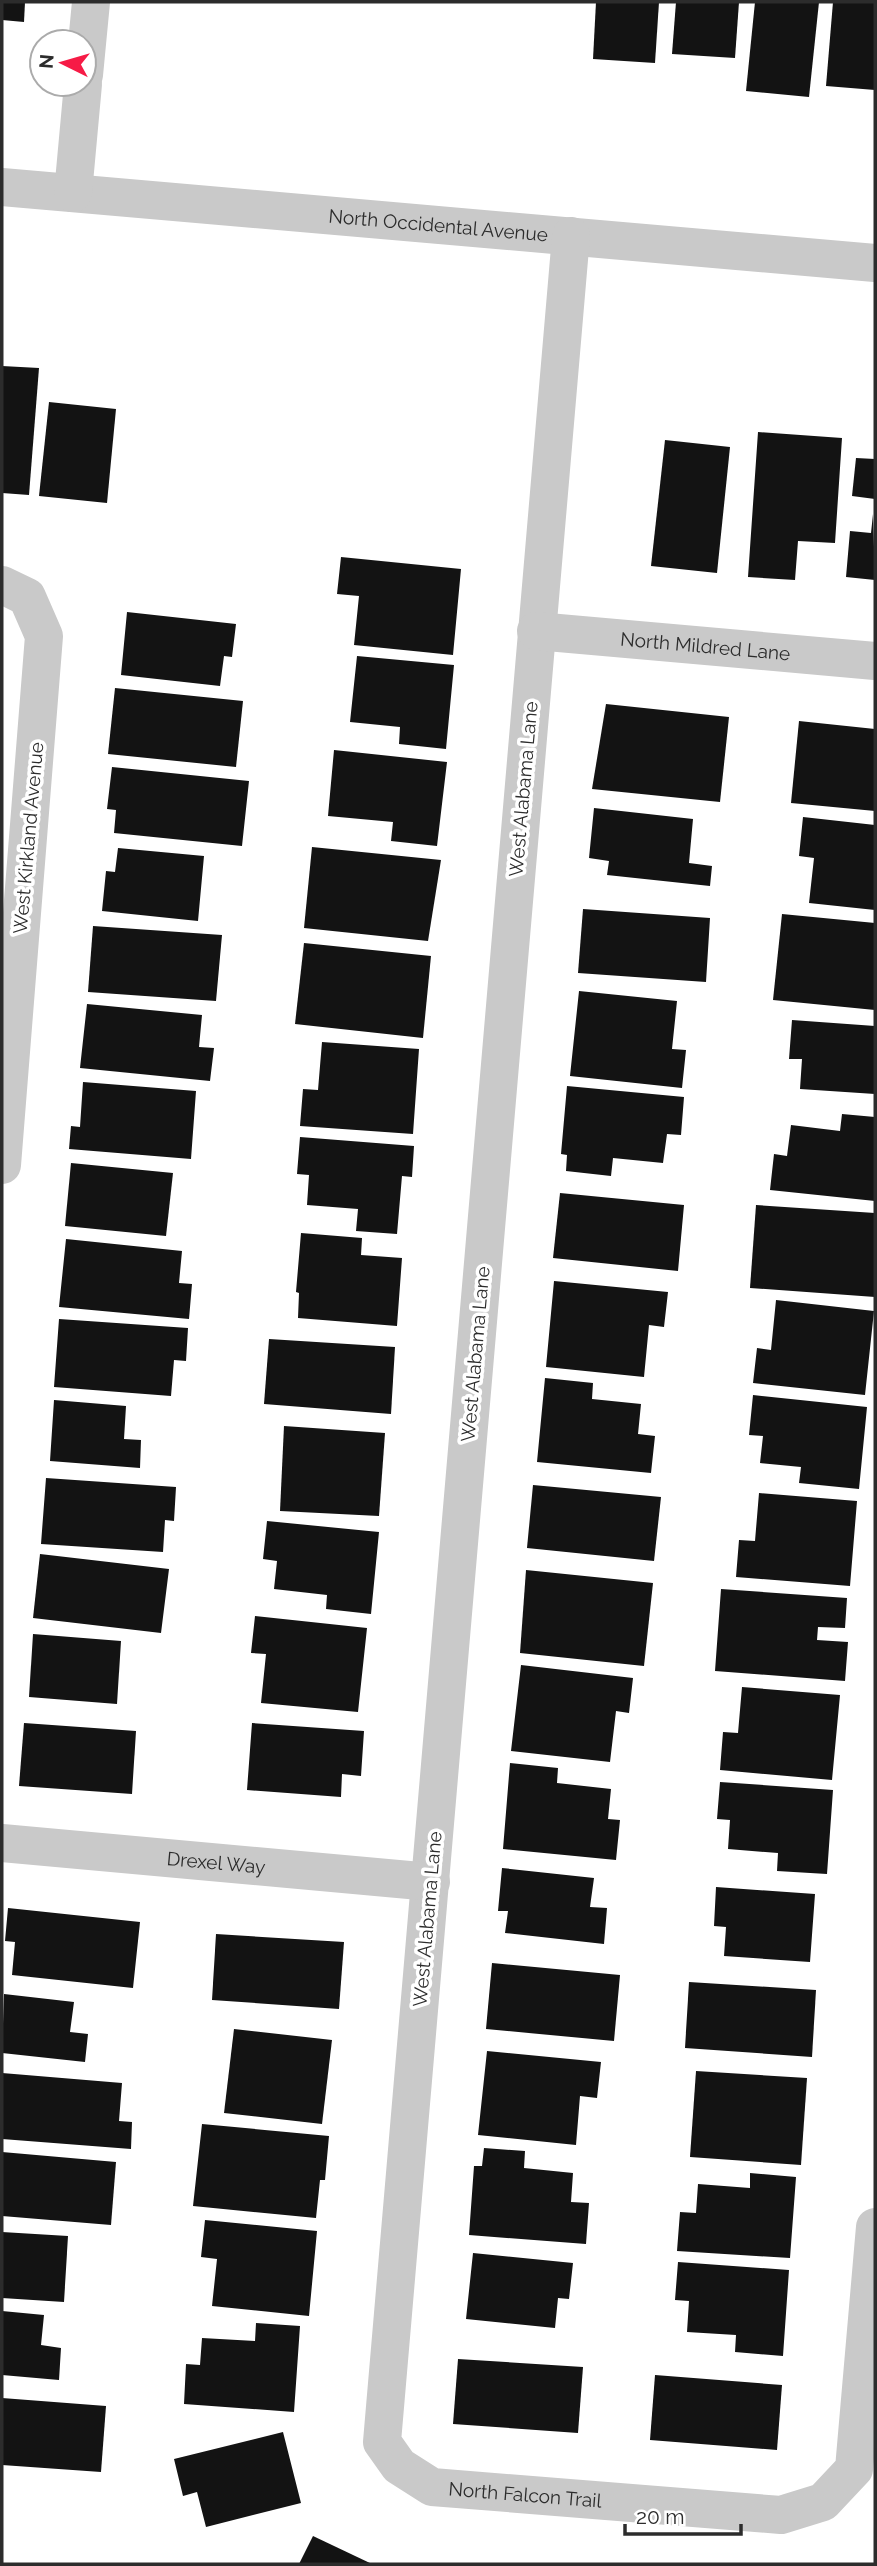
<svg xmlns="http://www.w3.org/2000/svg" width="877" height="2566" font-family="Raleway,sans-serif">
  <rect width="100%" height="100%" fill="#fff"/>
  <!-- building -->
  <g fill="#131313">
    <polygon points="2,2 25,2 24,22 2,20"/>
    <polygon points="596,2 659,2 655,63 593,59"/>
    <polygon points="676,2 739,2 735,58 672,54"/>
    <polygon points="755,2 819,2 809,97 746,91"/>
    <polygon points="833,2 875,2 875,90 826,86"/>
    <polygon points="2,366 39,368 29,495 2,493"/>
    <polygon points="49,402 116,409 107,503 39,496"/>
    <polygon points="758,432 842,438 835,543 798,541 795,580 748,577"/>
    <polygon points="665,440 730,447 717,573 651,566"/>
    <polygon points="856,458 875,459 875,499 852,496"/>
    <polygon points="873,514 875,580 846,577 850,531 871,533"/>
    <polygon points="341,557 461,569 453,655 354,645 359,596 337,594"/>
    <polygon points="127,612 236,624 232,657 224,656 220,686 121,675"/>
    <polygon points="357,656 454,665 446,749 399,744 400,727 350,722"/>
    <polygon points="115,688 243,701 236,767 108,754"/>
    <polygon points="606,704 729,717 720,802 592,789"/>
    <polygon points="799,721 875,729 875,811 791,803"/>
    <polygon points="334,750 447,762 437,846 391,841 393,822 328,816"/>
    <polygon points="112,767 249,781 242,846 114,833 116,810 107,809"/>
    <polygon points="594,808 693,819 689,863 712,866 710,886 607,875 609,861 589,858"/>
    <polygon points="803,817 875,825 875,910 809,903 814,858 799,856"/>
    <polygon points="312,847 441,860 428,941 304,928"/>
    <polygon points="118,848 204,856 198,921 102,911 106,871 115,872"/>
    <polygon points="583,909 710,918 706,982 578,973"/>
    <polygon points="782,914 875,923 875,1010 773,1000"/>
    <polygon points="93,926 222,935 216,1001 88,992"/>
    <polygon points="304,943 431,956 423,1038 295,1024"/>
    <polygon points="579,991 677,1001 672,1049 686,1050 682,1088 570,1076"/>
    <polygon points="87,1004 202,1015 199,1047 214,1048 210,1081 80,1068"/>
    <polygon points="792,1020 875,1026 875,1094 800,1089 802,1059 789,1059"/>
    <polygon points="322,1042 419,1049 413,1134 300,1126 303,1089 318,1090"/>
    <polygon points="83,1082 196,1091 191,1159 69,1149 71,1126 80,1127"/>
    <polygon points="567,1086 684,1097 681,1135 667,1134 663,1163 613,1158 611,1176 566,1171 567,1155 561,1154"/>
    <polygon points="842,1114 875,1117 875,1201 770,1190 774,1154 787,1156 791,1125 840,1131"/>
    <polygon points="300,1137 414,1146 412,1177 402,1176 397,1234 356,1231 358,1209 307,1205 309,1175 297,1174"/>
    <polygon points="71,1163 173,1173 166,1236 65,1226"/>
    <polygon points="560,1193 684,1205 678,1271 553,1258"/>
    <polygon points="756,1205 875,1213 875,1297 750,1288"/>
    <polygon points="301,1233 362,1238 361,1255 402,1258 397,1326 298,1318 299,1293 296,1292"/>
    <polygon points="66,1239 182,1251 179,1283 192,1284 189,1319 59,1307"/>
    <polygon points="554,1281 668,1292 664,1327 649,1325 644,1377 546,1367"/>
    <polygon points="776,1300 874,1311 865,1395 753,1383 757,1348 771,1350"/>
    <polygon points="59,1319 188,1328 186,1361 174,1360 171,1396 54,1387"/>
    <polygon points="269,1339 395,1347 391,1414 264,1404"/>
    <polygon points="545,1378 593,1383 592,1399 641,1404 638,1434 655,1436 651,1473 537,1462"/>
    <polygon points="753,1395 867,1407 859,1489 799,1483 801,1467 760,1463 763,1436 749,1435"/>
    <polygon points="54,1400 126,1406 124,1439 141,1440 140,1468 50,1461"/>
    <polygon points="284,1426 385,1433 379,1516 280,1511"/>
    <polygon points="46,1478 176,1487 174,1521 165,1520 163,1552 41,1544"/>
    <polygon points="533,1485 661,1497 654,1561 527,1548"/>
    <polygon points="759,1493 857,1501 850,1586 736,1577 739,1540 755,1541"/>
    <polygon points="267,1521 379,1532 371,1614 326,1609 327,1595 274,1589 277,1561 263,1559"/>
    <polygon points="40,1554 169,1569 161,1633 33,1618"/>
    <polygon points="526,1570 653,1583 644,1666 520,1653"/>
    <polygon points="721,1589 847,1598 845,1628 818,1627 817,1640 848,1642 845,1681 715,1671"/>
    <polygon points="255,1616 367,1628 358,1712 261,1703 266,1654 251,1653"/>
    <polygon points="33,1634 121,1641 117,1704 29,1697"/>
    <polygon points="521,1665 633,1678 629,1713 616,1711 610,1762 511,1751"/>
    <polygon points="742,1687 840,1695 832,1780 720,1770 723,1732 738,1733"/>
    <polygon points="24,1723 136,1731 132,1794 19,1786"/>
    <polygon points="252,1723 364,1731 361,1776 342,1774 341,1797 247,1790"/>
    <polygon points="510,1763 558,1768 557,1783 611,1789 608,1819 620,1820 616,1860 503,1849"/>
    <polygon points="720,1782 833,1790 827,1874 777,1871 778,1853 728,1849 730,1820 717,1819"/>
    <polygon points="502,1868 594,1878 590,1907 607,1908 604,1944 505,1933 508,1911 498,1911"/>
    <polygon points="716,1887 815,1894 810,1962 724,1956 726,1927 714,1926"/>
    <polygon points="8,1908 140,1922 133,1988 12,1975 15,1942 5,1941"/>
    <polygon points="216,1934 344,1942 339,2009 212,2000"/>
    <polygon points="492,1963 620,1975 614,2041 486,2029"/>
    <polygon points="689,1982 816,1990 812,2057 685,2048"/>
    <polygon points="4,1994 74,2002 70,2032 88,2034 85,2062 2,2053"/>
    <polygon points="234,2029 332,2040 322,2124 224,2113"/>
    <polygon points="487,2051 601,2062 597,2098 580,2096 576,2145 478,2135"/>
    <polygon points="696,2071 807,2078 801,2165 690,2157"/>
    <polygon points="2,2073 122,2083 119,2121 132,2122 131,2149 2,2139"/>
    <polygon points="202,2124 329,2136 325,2180 320,2180 316,2218 193,2206"/>
    <polygon points="484,2148 525,2151 524,2168 573,2173 571,2202 589,2203 586,2244 469,2235 474,2166 482,2166"/>
    <polygon points="2,2152 116,2162 111,2225 2,2216"/>
    <polygon points="750,2173 796,2177 790,2258 677,2251 680,2212 696,2213 698,2184 750,2188"/>
    <polygon points="205,2220 317,2231 309,2316 212,2306 217,2259 201,2257"/>
    <polygon points="2,2232 68,2236 64,2302 2,2298"/>
    <polygon points="473,2253 573,2263 569,2299 558,2298 555,2328 466,2319"/>
    <polygon points="678,2262 789,2270 783,2356 735,2352 736,2335 687,2332 689,2301 675,2300"/>
    <polygon points="2,2311 44,2315 41,2345 61,2348 59,2380 2,2375"/>
    <polygon points="256,2323 300,2326 294,2412 184,2404 186,2364 200,2365 202,2338 255,2341"/>
    <polygon points="458,2359 583,2367 578,2433 453,2424"/>
    <polygon points="655,2375 782,2385 777,2450 650,2440"/>
    <polygon points="2,2398 106,2406 101,2472 2,2465"/>
    <polygon points="283,2432 301,2503 206,2527 197,2492 183,2496 174,2459"/>
    <polygon points="313,2536 372,2564 299,2564"/>
  </g>
  <g fill="none" stroke-linecap="round" stroke-linejoin="round">
    <!-- minor -->
    <g stroke="#c9c9c9" stroke-width="38">
      <polyline points="84,75 91,2"/>
      <path id="s1" d="M2,187L875,263"/>
      <polyline points="73,193 83,84"/>
      <path id="s2" d="M571,236L382,2442L399,2466L432,2487L781,2515L823,2502L854,2469L875,2227"/>
      <polyline points="2,585 27,597 44,636 2,1165"/>
      <path id="s3" d="M536,631L875,661"/>
      <path id="s4" d="M2,1843L431,1882"/>
    </g>
  </g>
  <g text-anchor="middle" stroke-width="7" stroke-linejoin="round" paint-order="stroke">
    <!-- street labels -->
    <g font-size="19" fill="#2c2c2c" stroke="#fff">
      <text dy="7" stroke="none"><textPath href="#s1" startOffset="438">North Occidental Avenue</textPath></text>
      <text dy="7" stroke="none"><textPath href="#s3" startOffset="170">North Mildred Lane</textPath></text>
      <text transform="translate(523 789) rotate(-85)" y="7">West Alabama Lane</text>
      <text transform="translate(28 838) rotate(-85)" y="7">West Kirkland Avenue</text>
      <text transform="translate(475 1354) rotate(-85)" y="7">West Alabama Lane</text>
      <text dy="7" stroke="none"><textPath href="#s4" startOffset="215">Drexel Way</textPath></text>
      <text transform="translate(427 1919) rotate(-85)" y="7">West Alabama Lane</text>
      <text dy="7" stroke="none"><textPath href="#s2" startOffset="2376">North Falcon Trail</textPath></text>
    </g>
  </g>
  <!-- border -->
  <rect width="877" height="2566" fill="none" stroke="#2c2c2c" stroke-width="7"/>
  <!-- north arrow -->
  <g transform="translate(63 63) rotate(275)"><circle r="33" fill="#ffffff" stroke="#ababab" stroke-width="2"/>
  <path d="M0-5L12 26L0 18L-12 26Z" fill="#f61b46"/>
  <text y="-10" font-size="19" font-weight="bold" text-anchor="middle" fill="#2c2c2c">N</text>
  </g>
  <!-- scale -->
  <path d="M625 2524v10h116v-10" fill="none" stroke="#2c2c2c" stroke-width="3.5"/>
  <text x="636" y="2524" font-size="21" fill="#2c2c2c" stroke="#ffffff" stroke-width="5" paint-order="stroke">20 m</text>
</svg>
